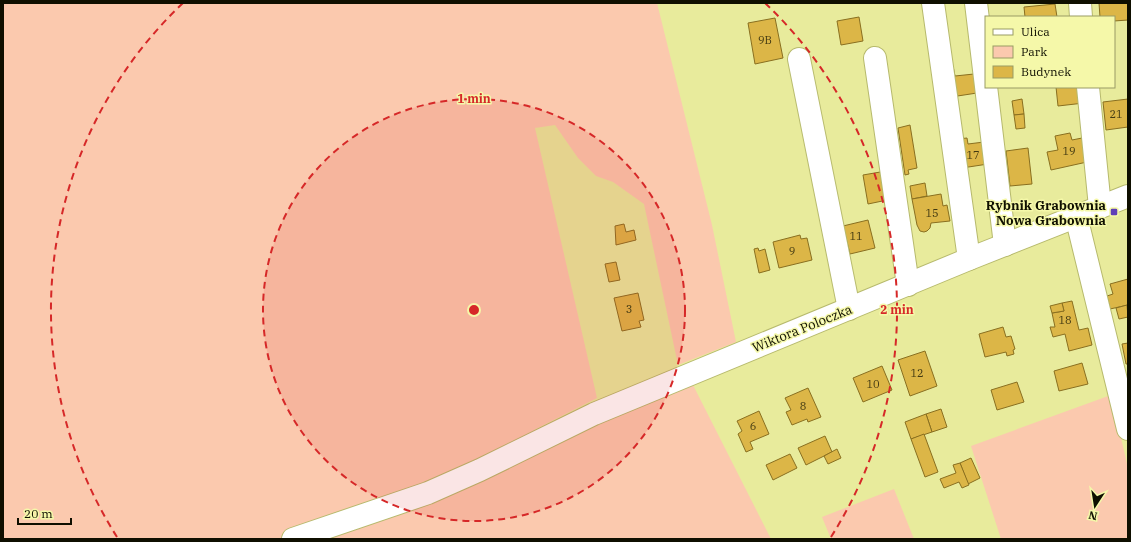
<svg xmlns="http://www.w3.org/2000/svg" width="1131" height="542" font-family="'IBM Plex Serif',serif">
  <rect width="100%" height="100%" fill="#e8eb9c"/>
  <!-- green -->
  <g fill="#fbc9ae">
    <polygon points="3,3 657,3 712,225 736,342 678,365 644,204 613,182 596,176 578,158 555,125 535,128 597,398 534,430 543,450 618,414 693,385 771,539 3,539"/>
    <polygon points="1111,395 1128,468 1128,539 1001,539 971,446"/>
    <polygon points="894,489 914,539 831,539 822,517"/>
  </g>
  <!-- building -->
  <g fill="#dcb647" stroke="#896f20">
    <polygon points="1099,3 1128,3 1128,20 1114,21 1114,17 1100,17"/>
    <polygon points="1055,4 1057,17 1025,17 1024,7"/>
    <polygon points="859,17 863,41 841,45 837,21"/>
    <polygon points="775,18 783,58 755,64 748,23"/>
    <polygon points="953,66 955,76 974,74 977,93 951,97 947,67"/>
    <polygon points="1056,87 1082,87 1084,103 1058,106"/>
    <polygon points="1022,99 1024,114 1014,115 1012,101"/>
    <polygon points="1128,99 1128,127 1106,130 1103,102"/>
    <polygon points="1024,114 1025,128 1016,129 1014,115"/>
    <polygon points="910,125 917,168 908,170 909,174 905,175 898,128"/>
    <polygon points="1070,133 1072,140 1082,138 1087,162 1051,170 1047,152 1058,150 1055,136"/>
    <polygon points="967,138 968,144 984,142 988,164 962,168 958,139"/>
    <polygon points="1028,148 1032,184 1010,186 1006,151"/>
    <polygon points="886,171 892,199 868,204 863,175"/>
    <polygon points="925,183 927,196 912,199 910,186"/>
    <polygon points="941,194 943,206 947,205 950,221 931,223 930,228 927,231 924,232 920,231 917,225 912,199"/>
    <polygon points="868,220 875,248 850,254 843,226"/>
    <polygon points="624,224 626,232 634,230 636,240 616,245 615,226"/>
    <polygon points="800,235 801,239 807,238 812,260 779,268 773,242"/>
    <polygon points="758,248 759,251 765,249 770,270 759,273 754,249"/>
    <polygon points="616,262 620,280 609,282 605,264"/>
    <polygon points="1128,279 1128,305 1110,309 1107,296 1113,294 1110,284"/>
    <polygon points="638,293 644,320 639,321 641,327 622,331 614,298"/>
    <polygon points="1072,301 1079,330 1088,328 1092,345 1069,351 1065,334 1053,337 1050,327 1055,327 1052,313 1064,311 1062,303"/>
    <polygon points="1062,303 1064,311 1052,313 1050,306"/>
    <polygon points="1127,305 1128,317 1119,319 1116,308"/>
    <polygon points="1003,327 1006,337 1011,336 1015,349 1013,350 1014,354 1007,356 1006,352 985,357 979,334"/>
    <polygon points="1128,343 1128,364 1126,364 1122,344"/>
    <polygon points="925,351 937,386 910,396 898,360"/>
    <polygon points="1082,363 1088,384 1059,391 1054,371"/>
    <polygon points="882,366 892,390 863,402 853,378"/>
    <polygon points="1017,382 1024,402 997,410 991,390"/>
    <polygon points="808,388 821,417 808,422 807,419 792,425 786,412 791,410 785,398"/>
    <polygon points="941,409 947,427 932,432 926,414"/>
    <polygon points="759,411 769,434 750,442 753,449 746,452 738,434 742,431 737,421"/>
    <polygon points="926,414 932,432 911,439 905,422"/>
    <polygon points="924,434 938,472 925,477 911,439"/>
    <polygon points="825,436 832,452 806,465 798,448"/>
    <polygon points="837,449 841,458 828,464 824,456"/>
    <polygon points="790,454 797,468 773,480 766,465"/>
    <polygon points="971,458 980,478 968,484 960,463"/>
    <polygon points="960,463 969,485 962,488 959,482 944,488 940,479 956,473 953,465"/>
  </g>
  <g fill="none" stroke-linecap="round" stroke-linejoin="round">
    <!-- minor casing -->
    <g stroke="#b7ba6d" stroke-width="24">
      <g id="minor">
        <polyline points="933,3 969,259"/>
        <polyline points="976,3 1005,245"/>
        <polyline points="1080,3 1081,17"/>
        <polyline points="875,58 908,285"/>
        <polyline points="799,59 849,309"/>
        <polyline points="1088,87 1100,207"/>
        <polyline points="1076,216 1128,429"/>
        <polyline points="293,539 428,493 480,470 594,414 969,259 1128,196"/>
      </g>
    </g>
    <!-- minor -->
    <use href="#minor" stroke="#fff" stroke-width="22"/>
  </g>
  <!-- distance rings -->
  <circle cx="474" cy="310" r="211" fill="#d62828" fill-opacity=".12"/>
  <g fill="none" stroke="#d62828" stroke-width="2" stroke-dasharray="7 5">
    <circle cx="474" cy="310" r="211"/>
    <path d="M117 537A423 423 0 0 1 183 3M765 3A423 423 0 0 1 831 537"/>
  </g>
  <!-- markers -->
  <rect fill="#5f3fb7" stroke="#f5f8a9" stroke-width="1.5" x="1110" y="208" width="8" height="8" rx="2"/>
  <g text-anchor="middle" stroke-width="3" stroke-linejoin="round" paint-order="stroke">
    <!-- number labels -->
    <g font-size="11" fill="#423912">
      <text x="765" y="44">9B</text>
      <text x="1116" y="118">21</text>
      <text x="1069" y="155">19</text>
      <text x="973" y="159">17</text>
      <text x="932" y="217">15</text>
      <text x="856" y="240">11</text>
      <text x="792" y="255">9</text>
      <text x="629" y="313">3</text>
      <text x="1065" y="324">18</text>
      <text x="917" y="377">12</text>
      <text x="873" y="388">10</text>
      <text x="803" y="410">8</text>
      <text x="753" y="430">6</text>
    </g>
    <!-- poi labels -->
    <g font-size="13" font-weight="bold" fill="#0f0f00" stroke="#f5f8a9" text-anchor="end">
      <text x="1106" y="210">Rybnik Grabownia<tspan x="1106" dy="15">Nowa Grabownia</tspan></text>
    </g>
    <!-- street labels -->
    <g font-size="13" fill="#0f0f00" stroke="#f5f8a9">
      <text transform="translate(802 328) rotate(-22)" y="5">Wiktora Poloczka</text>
    </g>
  </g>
  <circle cx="474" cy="310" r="6" fill="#d62828" stroke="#f5f8a9" stroke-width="2"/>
  <g font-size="12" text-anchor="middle" font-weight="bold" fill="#d62828" stroke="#f5f8a9" stroke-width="3" stroke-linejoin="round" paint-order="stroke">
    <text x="474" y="103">1 min</text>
    <text x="897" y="314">2 min</text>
  </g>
  <!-- border -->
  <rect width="1131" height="542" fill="none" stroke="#0f0f00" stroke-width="8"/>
  <!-- legend -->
  <rect x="985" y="16" width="130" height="72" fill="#f5f8a9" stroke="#999b65"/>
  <rect x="993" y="29" width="20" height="6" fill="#ffffff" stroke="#999b65"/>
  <text x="1021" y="36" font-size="12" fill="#0f0f00">Ulica</text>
  <rect x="993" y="46" width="20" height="12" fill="#fbc9ae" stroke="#999b65"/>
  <text x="1021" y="56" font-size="12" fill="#0f0f00">Park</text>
  <rect x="993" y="66" width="20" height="12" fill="#dcb647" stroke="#999b65"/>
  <text x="1021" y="76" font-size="12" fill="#0f0f00">Budynek</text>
  <!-- north arrow -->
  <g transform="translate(1095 506) rotate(192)" stroke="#f5f8a9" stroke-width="3" paint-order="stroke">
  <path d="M0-3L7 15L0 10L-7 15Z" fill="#0f0f00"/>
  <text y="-6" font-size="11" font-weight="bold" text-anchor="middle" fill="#0f0f00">N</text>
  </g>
  <!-- scale -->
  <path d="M18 518v6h53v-6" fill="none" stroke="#0f0f00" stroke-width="2"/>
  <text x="24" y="518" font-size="12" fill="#0f0f00" stroke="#f5f8a9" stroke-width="3" paint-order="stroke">20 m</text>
</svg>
